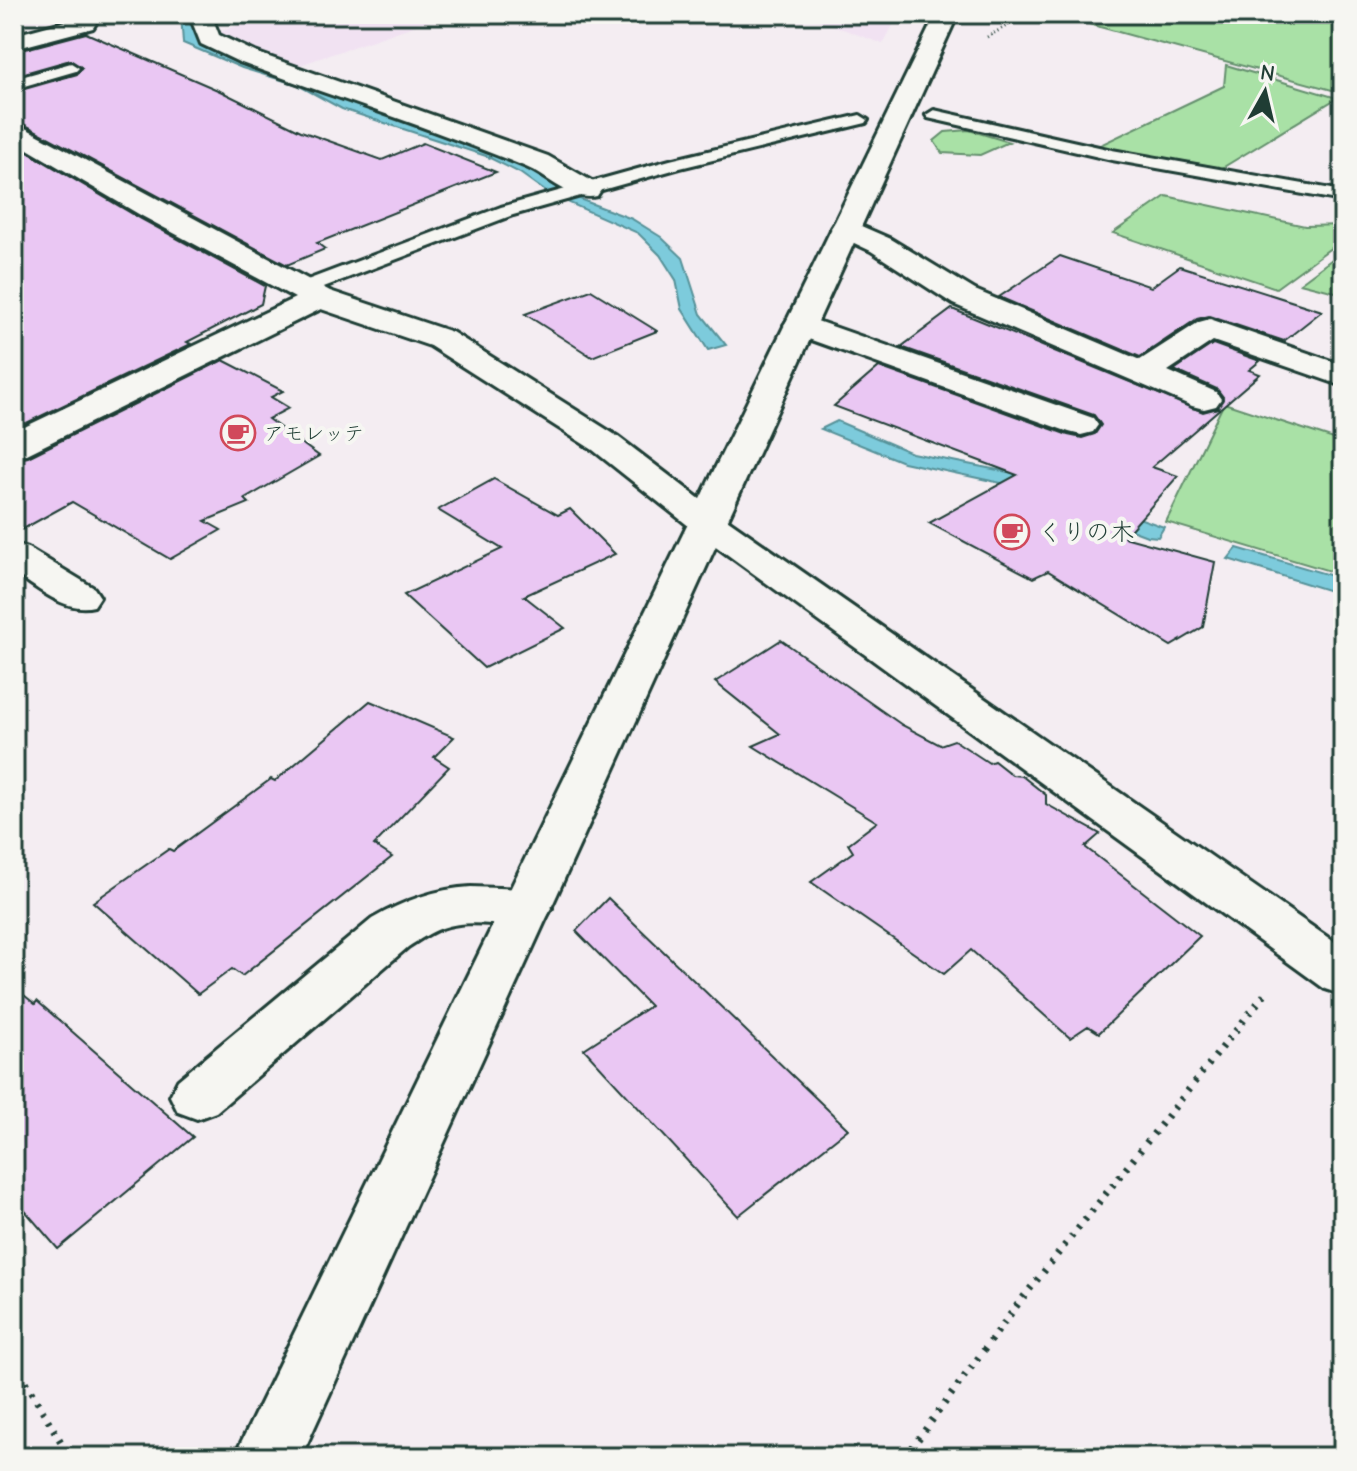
<svg xmlns="http://www.w3.org/2000/svg" width="1357" height="1471" font-family="'Comic Neue','Klee One',sans-serif">
  <rect width="100%" height="100%" fill="#f4edf2"/>
  <filter id="ink" filterUnits="userSpaceOnUse"><feTurbulence type="fractalNoise" baseFrequency=".0125" numOctaves="2"/><feDisplacementMap in="SourceGraphic" scale="16" xChannelSelector="R" yChannelSelector="G"/><feConvolveMatrix kernelMatrix="1 2 1 2 8 2 1 2 1" color-interpolation-filters="sRGB"/></filter>
  <g filter="url(#ink)">
    <!-- built -->
    <g fill="#f1e2f2">
      <polygon points="272,14 445,14 446,15 297,66 257,59 216,37 222,31"/>
      <polygon points="802,14 899,14 883,44"/>
    </g>
    <!-- green -->
    <g fill="#a9e1a6" stroke="#648f6d" stroke-width="2">
      <polygon points="1052,14 1292,14 1343,27 1343,93"/>
      <polygon points="1226,65 1337,98 1222,168 1098,146 1224,86"/>
      <polygon points="969,130 1009,142 980,155 942,153 934,141 945,132"/>
      <polygon points="1166,196 1305,226 1343,225 1343,239 1276,288 1113,233"/>
      <polygon points="1343,251 1343,294 1300,283"/>
      <polygon points="1224,403 1343,442 1343,575 1166,522"/>
    </g>
    <!-- water -->
    <g fill="#7dcbdc" stroke="#579299" stroke-width="2">
      <polygon points="181,14 192,14 200,42 304,80 341,99 459,137 532,168 582,200 632,219 661,237 683,258 701,314 726,345 708,350 682,309 676,280 660,255 638,233 549,194 520,173 486,156 342,109 298,85 242,68 183,43"/>
      <polygon points="837,421 912,453 1013,473 1164,527 1158,537 1147,536 1015,486 903,462 821,429"/>
      <polygon points="1237,548 1343,579 1343,595 1228,559"/>
    </g>
    <!-- building -->
    <g fill="#eac7f3" stroke="#1f3d34" stroke-width="2">
      <polygon points="86,33 220,91 301,131 382,160 423,143 496,172 317,243 325,249 287,265 14,119 14,92 77,74 82,68 70,60 14,76 14,52"/>
      <polygon points="14,144 141,219 265,286 261,304 187,342 191,344 14,429"/>
      <polygon points="1060,256 1151,287 1180,266 1322,311 1284,341 1209,316 1197,319 1140,357 999,297"/>
      <polygon points="591,290 657,331 592,357 525,314"/>
      <polygon points="952,309 1203,412 1218,408 1223,397 1217,389 1174,370 1213,344 1260,361 1249,370 1260,374 1152,467 1178,476 1124,537 1215,562 1203,627 1171,646 1048,571 1033,578 929,523 1017,475 834,406 879,367 1068,435 1082,438 1095,434 1101,425 1094,415 901,347"/>
      <polygon points="223,360 283,391 271,397 289,408 268,419 319,456 245,499 249,503 205,521 221,530 170,559 72,502 14,534 14,460 28,457"/>
      <polygon points="494,479 558,515 570,509 615,554 524,596 565,628 484,668 404,595 502,549 438,510"/>
      <polygon points="781,640 902,725 940,745 954,740 989,763 994,761 1012,775 1022,776 1046,795 1046,804 1100,834 1085,847 1200,936 1099,1033 1088,1026 1070,1038 971,950 944,974 811,882 853,852 848,844 877,822 753,746 780,734 715,682"/>
      <polygon points="370,701 454,737 434,757 449,767 374,845 392,857 242,976 232,969 198,994 93,902 169,849 173,851 271,779 275,781"/>
      <polygon points="608,898 848,1129 738,1216 584,1049 650,1006 576,931"/>
      <polygon points="14,987 35,1004 37,1001 193,1137 58,1249 14,1198"/>
    </g>
    <g fill="none" stroke-linecap="round" stroke-linejoin="round">
      <!-- service casing -->
      <g stroke="#1f3d34" stroke-width="6">
        <g id="service">
          <polygon points="71,63 79,68 76,71 14,89 14,79"/>
          <polygon points="934,110 1112,150 1343,191 1343,201 1112,160 928,118 926,115"/>
          <polygon points="860,115 868,120 866,123 680,168 513,215 308,293 301,295 291,289 294,285 501,207 670,160"/>
        </g>
      </g>
      <!-- minor casing -->
      <g stroke="#1f3d34" stroke-width="6">
        <g id="minor">
          <path d="M189,14H211L219,35L255,52L548,156L597,184L601,190L597,196C571,202 548,176 526,167C432,128 334,97 239,62L201,44Z"/>
          <polygon points="85,16 93,18 96,23 93,28 14,49 14,35"/>
          <polygon points="14,122 330,291 452,332 617,436 721,515 1343,948 1343,995 1325,989 695,531 593,450 430,346 321,309 27,454 14,457 14,432 295,298 142,216 14,141"/>
          <polygon points="845,219 891,239 975,290 1140,360 1199,322 1210,319 1343,365 1343,386 1213,341 1168,371 1216,392 1221,399 1216,406 1204,409 1192,406 953,304 871,251 835,234 831,228 835,222"/>
          <polygon points="800,315 1093,418 1098,425 1093,432 1081,435 1069,432 789,332 784,325 789,318"/>
          <path d="M14,544L28,548L94,588L100,597L94,606C64,613 39,588 14,573Z"/>
          <path d="M471,887L527,889L544,895L552,908L544,921C511,932 475,916 442,928C430,932 419,940 408,947L216,1112L197,1119L178,1112L170,1096L178,1080L372,919C403,901 435,889 471,887Z"/>
        </g>
      </g>
      <!-- tertiary casing -->
      <g stroke="#1f3d34" stroke-width="6">
        <polygon id="tertiary" points="936,14 958,14 301,1457 234,1457"/>
      </g>
      <!-- path-far1 -->
      <polyline stroke="#1f3d34" stroke-width="3" stroke-dasharray="1 3" stroke-linecap="butt" points="987,37 1028,14"/>
      <!-- path -->
      <g stroke="#1f3d34" stroke-width="7" stroke-dasharray="3 8" stroke-linecap="butt">
        <polyline points="14,1363 70,1457"/>
        <polyline points="905,1457 1018,1304 1268,990"/>
      </g>
      <!-- service -->
      <use href="#service" fill="#f6f6f2" fill-rule="evenodd"/>
      <!-- minor -->
      <use href="#minor" fill="#f6f6f2" fill-rule="evenodd"/>
      <!-- tertiary -->
      <use href="#tertiary" fill="#f6f6f2" fill-rule="evenodd"/>
    </g>
  </g>
  <!-- icons -->
  <defs>
    <g id="cafe-ring" transform="scale(1.8)"><circle r="9.5" fill="#f6f6f2" stroke="#d1495b" stroke-width="1.5"/><path d="M-5.5-4.5H6V0H3Q3 3.5 0 3.5H-2.5Q-5.5 3.5-5.5 0ZM3-3.2v2h1.7v-2ZM-6 4.5H4V6H-6Z" fill="#d1495b"/></g>
  </defs>
  <g fill-rule="evenodd">
    <use href="#cafe-ring" x="238" y="433"/>
    <use href="#cafe-ring" x="1012" y="532"/>
  </g>
  <g text-anchor="middle" stroke-width="8" stroke-linejoin="round" paint-order="stroke">
    <!-- far-poi labels -->
    <g font-size="20" fill="#1f3d34" stroke="#f6f6f2" text-anchor="start">
      <text x="264" y="440">アモレッテ</text>
    </g>
    <!-- poi labels -->
    <g font-size="24" fill="#1f3d34" stroke="#f6f6f2" text-anchor="start">
      <text x="1038" y="540">くりの木</text>
    </g>
  </g>
  <!-- margin -->
  <rect width="1357" height="1471" fill="none" stroke="#f6f6f2" stroke-width="48"/>
  <rect x="24" y="24" width="1309" height="1423" fill="none" stroke="#1f3d34" stroke-width="3" filter="url(#ink)"/>
  <!-- north arrow -->
  <g transform="translate(1265 92) rotate(8)" stroke="#f6f6f2" stroke-width="6" paint-order="stroke">
  <path d="M0-6L14 30L0 20L-14 30Z" fill="#1f3d34"/>
  <text y="-12" font-size="22" font-weight="bold" text-anchor="middle" fill="#1f3d34">N</text>
  </g>
</svg>
